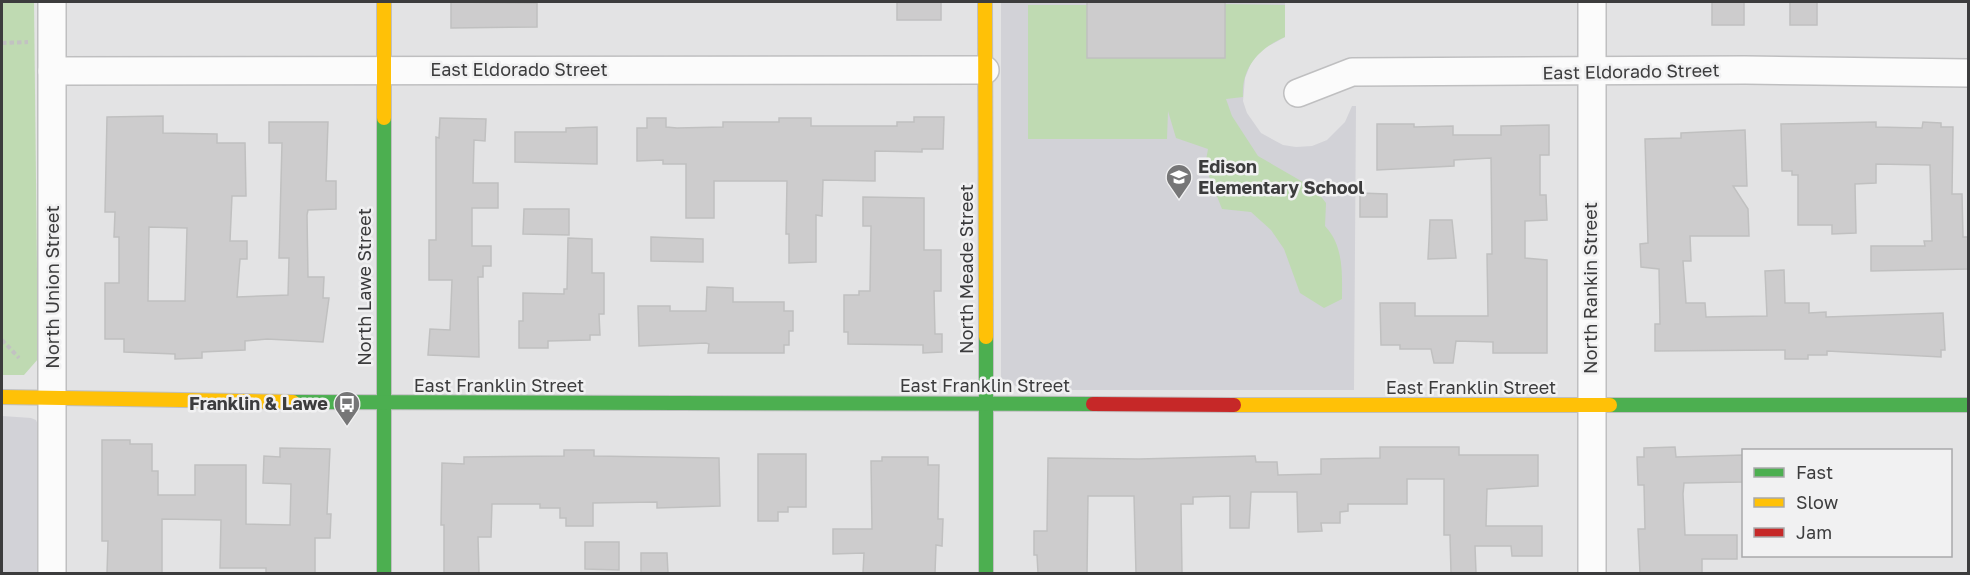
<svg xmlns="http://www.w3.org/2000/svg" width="1970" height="575" font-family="'Golos Text',sans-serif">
  <rect width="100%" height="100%" fill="#e3e3e4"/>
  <!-- built -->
  <g fill="#d2d2d7">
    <polygon points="1001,2 1285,2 1285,37 1261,50 1251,63 1245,78 1243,101 1247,113 1261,133 1283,145 1296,147 1312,146 1327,140 1345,122 1352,106 1356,106 1354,390 1023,390 1001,378"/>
    <polygon points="2,416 31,418 36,420 38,425 38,573 2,573"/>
  </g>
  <!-- green -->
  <g fill="#bfdab2">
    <polygon points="2,2 34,2 38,359 24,375 2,375"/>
    <path d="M1214,4L1285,5V37C1259,48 1241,68 1243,97L1226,99L1232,116L1258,156L1315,189L1326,203L1325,226C1344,246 1342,273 1342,299L1324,308L1300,293L1284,249L1271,230L1251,212L1222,209L1205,166L1208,149L1176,138L1168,111L1167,139H1028V5H1087L1088,58H1225V23Z"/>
  </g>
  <!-- building -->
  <g fill="#cdcccd" stroke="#c0c0c0" stroke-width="1.5" fill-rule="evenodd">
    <polygon points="451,2 537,3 537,27 451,28"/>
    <rect x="897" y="2" width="44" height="18"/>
    <rect x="1087" y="2" width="138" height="56"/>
    <rect x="1712" y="2" width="32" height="23"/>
    <rect x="1790" y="2" width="27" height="23"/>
    <path d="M163,116V133L217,134V143H245L246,196H232L230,241H247V259H240L237,297L288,295L289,258H279L282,143H269V122H328L326,181H336V209L308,210L307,215L308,277H324L323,298H329L323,342L267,339L245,341V350L202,352V358L175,359V354L124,352V339H105V283H119V237H114L115,212H105L107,117ZM149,227L187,228L185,301H148Z"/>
    <polygon points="914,117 944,117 943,149 922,149 922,152 875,151 875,181 823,180 822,216 816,215 816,262 789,263 789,234 786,234 787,181 714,181 714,218 686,218 686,164 663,164 663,160 637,161 637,128 647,128 647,118 666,118 666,127 677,128 723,127 723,122 779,122 779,118 811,118 811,126 897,126 897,122 914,122"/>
    <polygon points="440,118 486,119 485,141 474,140 473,183 498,183 498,208 472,208 472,246 491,246 491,266 483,266 483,277 478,277 479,357 428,355 430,329 450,330 452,280 429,280 429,240 436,240 436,137 439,138"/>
    <polygon points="1876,122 1876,127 1922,128 1923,122 1941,123 1941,127 1953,127 1952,194 1962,194 1963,237 1968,237 1968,269 1871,271 1871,246 1925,246 1924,241 1932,241 1930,165 1876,164 1876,183 1855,184 1856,233 1832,234 1832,225 1798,225 1798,175 1792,175 1792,171 1782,171 1781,124"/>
    <polygon points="1377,124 1414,124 1414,127 1453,126 1453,135 1501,135 1501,126 1549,125 1549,155 1540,155 1540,195 1546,195 1547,220 1525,221 1525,258 1547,260 1547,353 1493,353 1493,342 1456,341 1453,363 1434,363 1431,349 1400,349 1400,345 1381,345 1380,303 1415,303 1415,316 1488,316 1487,254 1492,254 1491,158 1454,160 1454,166 1377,170"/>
    <polygon points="597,127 597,164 515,162 515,132 566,132 566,128"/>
    <polygon points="1745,130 1747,186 1733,186 1748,209 1749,236 1690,236 1691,261 1683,261 1686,303 1705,303 1706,317 1767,316 1765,271 1784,270 1785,303 1809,303 1809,313 1826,312 1826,317 1943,313 1945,350 1941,350 1941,357 1827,351 1827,355 1808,355 1808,359 1785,359 1785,350 1655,351 1655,324 1660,324 1659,269 1641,267 1640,244 1648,243 1645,139 1681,138 1681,133"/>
    <polygon points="1360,193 1387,194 1387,217 1360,217"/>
    <polygon points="863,197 924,198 924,250 941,250 941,291 934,291 935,334 942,334 942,352 923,353 923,345 848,344 848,332 844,332 844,295 859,295 859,291 870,291 871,226 863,226"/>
    <polygon points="524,209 569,209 569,235 523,234"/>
    <polygon points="1430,220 1452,220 1456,258 1428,259"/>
    <polygon points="651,237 703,239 703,262 651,261"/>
    <polygon points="568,238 592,239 592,273 604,273 604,314 599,314 600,335 590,335 590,340 548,341 548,348 519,348 519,321 523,321 523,293 564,294 564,289 567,289"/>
    <polygon points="707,287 733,288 733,302 784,302 784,311 793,311 793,331 789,331 789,345 784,345 784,353 708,353 709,344 706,343 639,346 638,306 670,306 670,311 706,311"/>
    <polygon points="102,440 130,440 130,444 152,444 152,471 158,471 158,495 195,495 195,465 246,465 246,524 290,525 291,484 263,483 264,456 280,457 280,448 330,449 327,514 331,514 330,538 315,538 315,573 266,573 266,568 220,568 221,520 162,519 162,573 107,573 108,541 102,541"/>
    <polygon points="1380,447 1459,447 1459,455 1538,455 1538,486 1487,489 1486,526 1542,526 1542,556 1512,556 1511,546 1475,546 1476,573 1451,573 1450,535 1444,535 1444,479 1407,479 1407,504 1348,504 1348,511 1340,512 1340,523 1321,523 1322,531 1298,532 1297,492 1251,492 1249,528 1230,528 1230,496 1193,497 1193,504 1181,504 1182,573 1136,573 1134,496 1088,496 1087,573 1038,573 1037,555 1034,555 1034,531 1047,531 1048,458 1139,459 1255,456 1256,462 1277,462 1278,475 1321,474 1321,459 1380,458"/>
    <polygon points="1675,447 1676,457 1743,455 1743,482 1684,483 1683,494 1685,535 1737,535 1737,559 1702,559 1702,573 1640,573 1638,529 1645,529 1644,485 1638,485 1637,457 1644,457 1644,448"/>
    <polygon points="564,450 594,450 594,456 719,458 720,506 657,508 657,502 593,503 593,526 566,526 566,518 560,518 560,508 540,508 540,504 492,504 491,537 478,537 479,573 444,573 444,525 441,525 442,463 464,464 464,457 564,456"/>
    <polygon points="758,454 806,454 806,507 788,507 788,512 778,512 778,521 758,521"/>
    <polygon points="882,457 928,457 928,465 939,465 938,519 943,519 942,546 936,545 935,573 863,573 864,553 833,554 833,529 872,529 871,461 882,461"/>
    <polygon points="585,542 619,542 619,570 585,569"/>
    <polygon points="641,553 667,553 668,573 641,573"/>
  </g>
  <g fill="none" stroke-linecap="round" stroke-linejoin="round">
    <!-- street casing -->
    <g stroke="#bfbfc0" stroke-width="30">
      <g id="street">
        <polyline points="52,2 52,574"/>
        <polyline points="1592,2 1592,574"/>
        <polyline points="52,71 985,70"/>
        <polyline points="1298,93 1352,72 1745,70 1968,73"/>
      </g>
    </g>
    <!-- fast casing -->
    <g stroke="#bfbfc0" stroke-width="16">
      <g id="fast">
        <polyline points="384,118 384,574"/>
        <polyline points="986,337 986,574"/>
        <polyline points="293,402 1093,404"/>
        <polyline points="1610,405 1968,405"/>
      </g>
    </g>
    <!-- slow casing -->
    <g stroke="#bfbfc0" stroke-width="16">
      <g id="slow">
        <polyline points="384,2 384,118"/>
        <polyline points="985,2 986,337"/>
        <polyline points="2,397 293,402"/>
        <polyline points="1234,405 1610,405"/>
      </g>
    </g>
    <!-- jam casing -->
    <g stroke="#bfbfc0" stroke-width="16">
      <polyline id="jam" points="1093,404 1234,405"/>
    </g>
    <!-- path -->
    <g stroke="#c2c2c2" stroke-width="4" stroke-dasharray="4.5 3" stroke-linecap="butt">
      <polyline points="2,43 28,42"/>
      <polyline points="2,340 19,358"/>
    </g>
    <!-- street -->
    <use href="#street" stroke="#fbfbfb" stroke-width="27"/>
    <!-- fast -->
    <use href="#fast" stroke="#4caf50" stroke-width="14"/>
    <!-- slow -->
    <use href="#slow" stroke="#ffc107" stroke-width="14"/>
    <!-- jam -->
    <use href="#jam" stroke="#c62828" stroke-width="14"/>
  </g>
  <!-- icons -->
  <defs>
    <g id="school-pin" transform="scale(1.35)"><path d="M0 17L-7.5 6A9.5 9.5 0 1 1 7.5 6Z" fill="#767677" stroke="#f1f1f2"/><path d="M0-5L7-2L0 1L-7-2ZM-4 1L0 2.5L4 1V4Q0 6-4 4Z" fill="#fff"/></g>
    <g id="bus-pin" transform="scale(1.35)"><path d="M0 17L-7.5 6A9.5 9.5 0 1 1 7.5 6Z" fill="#767677" stroke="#f1f1f2"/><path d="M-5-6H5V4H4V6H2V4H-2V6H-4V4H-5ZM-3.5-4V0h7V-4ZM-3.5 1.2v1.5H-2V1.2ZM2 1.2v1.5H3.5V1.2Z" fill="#fff"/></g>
  </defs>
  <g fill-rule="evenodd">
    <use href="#school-pin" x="1179" y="177"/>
    <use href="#bus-pin" x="347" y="404"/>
  </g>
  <g text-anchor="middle" stroke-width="5" stroke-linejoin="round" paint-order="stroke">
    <!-- street labels -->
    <g font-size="18" fill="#3c3c3d" stroke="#f1f1f2">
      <text x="519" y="76">East Eldorado Street</text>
      <text transform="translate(1631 72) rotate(-1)" y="6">East Eldorado Street</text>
      <text transform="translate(967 269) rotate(-90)" y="6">North Meade Street</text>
      <text transform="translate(53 287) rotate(-90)" y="6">North Union Street</text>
      <text transform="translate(365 287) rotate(-90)" y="6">North Lawe Street</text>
      <text transform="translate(1591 288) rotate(-90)" y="6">North Rankin Street</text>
      <text x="499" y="392">East Franklin Street</text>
      <text x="985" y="392">East Franklin Street</text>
      <text x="1471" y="394">East Franklin Street</text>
    </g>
    <!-- poi labels -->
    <g font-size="18" font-weight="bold" fill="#3c3c3d" stroke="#f1f1f2" text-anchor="start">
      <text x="1198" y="173">Edison<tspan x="1198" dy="21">Elementary School</tspan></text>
      <text x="328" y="410" text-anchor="end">Franklin &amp; Lawe</text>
    </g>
  </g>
  <!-- border -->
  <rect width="1970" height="575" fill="none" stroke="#3c3c3d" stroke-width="6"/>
  <!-- legend -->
  <rect x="1742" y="449" width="210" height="108" fill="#f1f1f2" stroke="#a9a9aa" stroke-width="1.5"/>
  <rect x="1754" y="468" width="30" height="9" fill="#4caf50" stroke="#a9a9aa" stroke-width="1.5"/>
  <text x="1796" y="479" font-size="18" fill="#3c3c3d">Fast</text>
  <rect x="1754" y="498" width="30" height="9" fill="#ffc107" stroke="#a9a9aa" stroke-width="1.5"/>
  <text x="1796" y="509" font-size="18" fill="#3c3c3d">Slow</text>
  <rect x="1754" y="528" width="30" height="9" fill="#c62828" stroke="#a9a9aa" stroke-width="1.5"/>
  <text x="1796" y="539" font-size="18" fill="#3c3c3d">Jam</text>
</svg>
